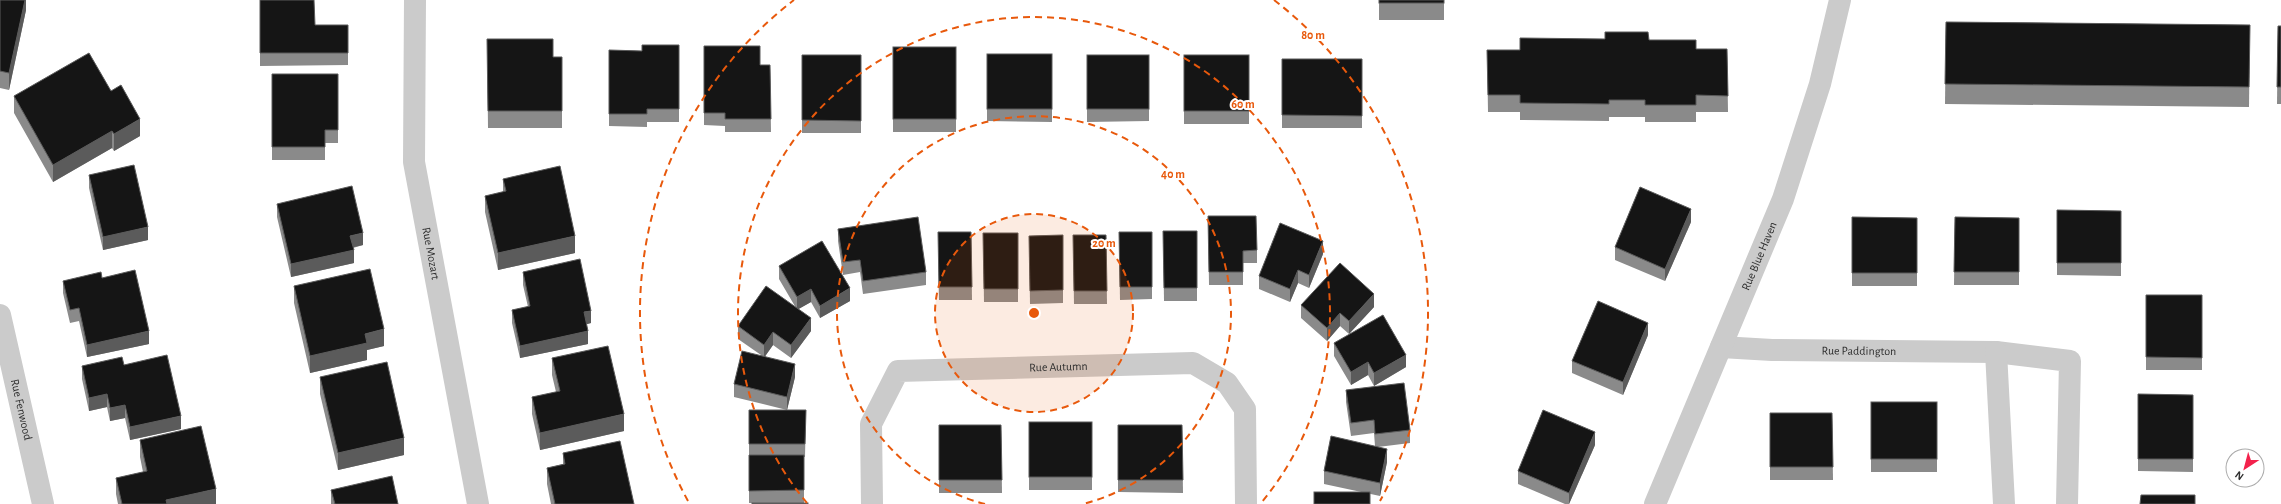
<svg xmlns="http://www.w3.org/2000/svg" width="2281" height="504" font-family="'Alegreya Sans',sans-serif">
  <rect width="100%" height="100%" fill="#fff"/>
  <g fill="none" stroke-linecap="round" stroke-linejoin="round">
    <!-- minor -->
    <g stroke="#cbcbcb" stroke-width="22">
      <path id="s1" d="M415,0L414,162L478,504"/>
      <path id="s2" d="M0,315L43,504"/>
      <path id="s3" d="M1721,347L1772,350L1996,352L2070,361L2067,504"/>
      <polyline points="1996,352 2004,504"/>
      <path id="s4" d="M872,504L871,424L898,371L1193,363L1227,383L1245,409L1246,504"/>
      <path id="s5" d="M1655,504L1783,199L1820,84L1840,0"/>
    </g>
  </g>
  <!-- wall -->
  <g fill="#8a8a8a">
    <polygon points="0,0 26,0 26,10 9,90 0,88"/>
    <polygon points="260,0 315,25 348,25 348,65 260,66"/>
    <rect x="1379" y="0" width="65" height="20"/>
    <polygon points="1946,22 2250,25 2249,107 1945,104"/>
    <polygon points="2278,26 2281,26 2281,104 2277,104"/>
    <polygon points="487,39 553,57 562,57 562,128 488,128"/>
    <polygon points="1649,40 1696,49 1727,49 1728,112 1696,112 1696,122 1645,122 1645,117 1609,117 1609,121 1520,120 1520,112 1488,112 1487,50 1520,50"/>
    <polygon points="679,45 679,122 647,122 647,127 609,126 609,50 642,51"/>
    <polygon points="704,46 760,65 770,65 771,132 725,132 725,126 704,125"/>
    <rect x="893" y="47" width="63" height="85"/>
    <polygon points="987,54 1052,54 1052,122 987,121"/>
    <rect x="802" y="55" width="59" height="78"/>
    <polygon points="1087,55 1149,55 1149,121 1087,122"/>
    <rect x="1184" y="55" width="65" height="69"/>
    <rect x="1282" y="59" width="80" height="69"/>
    <polygon points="272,74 338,74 338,143 325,143 325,160 272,160"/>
    <polygon points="111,91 140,136 114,151 112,148 53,182 14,113 14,96"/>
    <polygon points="89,175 148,240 103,250 89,188"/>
    <polygon points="503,179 575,253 498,270 485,212 485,196 503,192"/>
    <polygon points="277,204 363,245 353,248 354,263 291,277 277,217"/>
    <polygon points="2057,210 2121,211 2121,276 2057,275"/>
    <polygon points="1208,216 1257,250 1257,263 1243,263 1243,285 1209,285"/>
    <polygon points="1852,217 1917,218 1917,286 1852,286"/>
    <polygon points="1955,217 2019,218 2019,285 1954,285"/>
    <polygon points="1691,222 1665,281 1615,260 1615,247"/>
    <polygon points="838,229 926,272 926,285 863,294 860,272 843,275 838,241"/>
    <polygon points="1163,231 1197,231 1197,301 1164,301"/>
    <polygon points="938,232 971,232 972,300 939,300"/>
    <polygon points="1119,232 1152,232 1152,299 1120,300"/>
    <polygon points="983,233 1018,233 1018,302 984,302"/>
    <polygon points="1063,235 1063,303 1030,304 1029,236"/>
    <polygon points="1073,235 1106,235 1107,304 1074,304"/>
    <polygon points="1323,254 1309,288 1298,283 1290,302 1259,289 1259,276"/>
    <polygon points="779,266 850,301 820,318 811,302 798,309 811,331 791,358 773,345 765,356 795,377 787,410 806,410 805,457 804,457 804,503 749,503 749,410 787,410 734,397 734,384 761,355 738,339 738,326 796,308 779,279"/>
    <polygon points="523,272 591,323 586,324 588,344 520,358 512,323 512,310 528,307 523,285"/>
    <polygon points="102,278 149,344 87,357 79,321 70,323 63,293 63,281"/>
    <polygon points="294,286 384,346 367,350 367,360 310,373 294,303"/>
    <rect x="2146" y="295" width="56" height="75"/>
    <polygon points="1301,305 1374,307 1349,334 1340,326 1327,341 1301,318"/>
    <polygon points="1648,335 1623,395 1572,373 1572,361"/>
    <polygon points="1334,343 1406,367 1374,386 1368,375 1351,385 1334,356"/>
    <polygon points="552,358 624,431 540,450 532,414 532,397 556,392 552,375"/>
    <polygon points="124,365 181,429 130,440 125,418 110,421 107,407 89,411 82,379 82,366"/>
    <polygon points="320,377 404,455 338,470 320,394"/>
    <polygon points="1346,390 1410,430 1410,443 1378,447 1387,462 1380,496 1324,484 1324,471 1375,446 1374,433 1351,436 1346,402"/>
    <polygon points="2138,394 2193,395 2193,472 2138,471"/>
    <rect x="1871" y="402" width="66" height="70"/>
    <polygon points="1770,413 1832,413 1833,480 1770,480"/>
    <rect x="1029" y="422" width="63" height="68"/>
    <polygon points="939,425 1001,425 1002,493 939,493"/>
    <polygon points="1118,425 1182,425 1183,493 1118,492"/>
    <polygon points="140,440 216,504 118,504 116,494 116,478 143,472 140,457"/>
    <polygon points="1595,445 1569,504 1565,504 1518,484 1518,471"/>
    <polygon points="563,453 634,504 551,504 547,484 547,468 563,464"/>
    <polygon points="331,490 398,504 331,504"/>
  </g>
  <!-- shaded-wall -->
  <g fill="#5b5b5b">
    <polygon points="25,0 26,0 26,10 9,90 9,73"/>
    <polygon points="140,119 140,136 114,151 114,134"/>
    <polygon points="112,131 112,148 53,182 53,165"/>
    <polygon points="1691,209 1691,222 1665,281 1665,269"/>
    <polygon points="148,227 148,240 103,250 103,237"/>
    <polygon points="363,233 363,245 350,248 350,236"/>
    <polygon points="575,236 575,253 498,270 498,253"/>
    <polygon points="1323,241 1323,254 1309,288 1309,275"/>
    <polygon points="354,250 354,263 291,277 291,264"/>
    <polygon points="1298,270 1298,283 1290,302 1290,289"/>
    <polygon points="850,288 850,301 820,318 820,306"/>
    <polygon points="811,289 811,302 797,310 797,297"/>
    <polygon points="1374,294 1374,307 1349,334 1349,321"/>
    <polygon points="591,311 591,323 584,325 584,312"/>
    <polygon points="1340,313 1340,326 1327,341 1327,328"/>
    <polygon points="811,318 811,331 791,358 791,345"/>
    <polygon points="1648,323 1648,335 1623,395 1623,382"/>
    <polygon points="384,329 384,346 367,350 367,360 310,373 310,356 365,334"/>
    <polygon points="149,331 149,344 87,357 87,345"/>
    <polygon points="588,331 588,344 520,358 520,346"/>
    <polygon points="773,332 773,345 764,358 764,345"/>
    <polygon points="1406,355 1406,367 1374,386 1374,373"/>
    <polygon points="1368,362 1368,375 1351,385 1351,372"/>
    <polygon points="795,364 795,377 787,410 787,397"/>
    <polygon points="107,394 107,407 89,411 89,398"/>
    <polygon points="125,405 125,418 110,421 110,408"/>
    <polygon points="624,414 624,431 540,450 540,433"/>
    <polygon points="181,416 181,429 130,440 130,427"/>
    <polygon points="1595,432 1595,445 1569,504 1569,493"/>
    <polygon points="404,438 404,455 338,470 338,453"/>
    <polygon points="1387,449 1387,462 1380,496 1380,483"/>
    <polygon points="216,489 216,504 166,504 166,500"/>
  </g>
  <!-- building -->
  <g fill="#151515" stroke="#5b5b5b">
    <polygon points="0,0 25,0 9,73 0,71"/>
    <polygon points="260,0 314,0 315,25 348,25 348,53 260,53"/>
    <rect x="1379" y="0" width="65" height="3"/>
    <polygon points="1946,22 2250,25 2249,87 1945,84"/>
    <polygon points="2278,26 2281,26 2281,87 2277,87"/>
    <polygon points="1605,32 1648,32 1649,40 1696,40 1696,49 1727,49 1728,96 1696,95 1696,105 1645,105 1645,100 1609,100 1609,104 1520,103 1520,95 1488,95 1487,50 1520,50 1520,38 1605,39"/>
    <polygon points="487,39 553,39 553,57 562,57 562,111 488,111"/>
    <polygon points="642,45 679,45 679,109 647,109 647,114 609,114 609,50 642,51"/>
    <polygon points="704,46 760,46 760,65 770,65 771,119 725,119 725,113 704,113"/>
    <rect x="893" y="47" width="63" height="72"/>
    <polygon points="89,53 111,91 121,85 140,119 114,134 112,131 53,165 14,96"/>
    <rect x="987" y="54" width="65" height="55"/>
    <polygon points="802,55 861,55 861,121 802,120"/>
    <rect x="1087" y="55" width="62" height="54"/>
    <rect x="1184" y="55" width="65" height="56"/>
    <polygon points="1282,59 1362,59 1362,116 1282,115"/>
    <polygon points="272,74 338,74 338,130 325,130 325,147 272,147"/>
    <polygon points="134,165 148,227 103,237 89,175"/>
    <polygon points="560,166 575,236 498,253 485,196 506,191 503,179"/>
    <polygon points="352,186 363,233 350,236 354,250 291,264 277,204"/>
    <polygon points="1640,187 1691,209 1665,269 1615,247"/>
    <polygon points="2057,210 2121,211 2121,263 2057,263"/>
    <polygon points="1208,216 1256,216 1257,250 1243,251 1243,272 1209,272"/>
    <polygon points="918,217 926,272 863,281 860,260 843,262 838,229"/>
    <polygon points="1852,217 1917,218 1917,273 1852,273"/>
    <polygon points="1955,217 2019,218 2019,272 1954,272"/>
    <polygon points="1280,223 1323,241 1309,275 1298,270 1290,289 1259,276"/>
    <polygon points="1163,231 1197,231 1197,288 1164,288"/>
    <polygon points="938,232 971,232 972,287 939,287"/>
    <polygon points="1119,232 1152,232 1152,287 1120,287"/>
    <polygon points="983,233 1018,233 1018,289 984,289"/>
    <polygon points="1063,235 1063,290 1030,291 1029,236"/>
    <polygon points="1073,235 1106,235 1107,291 1074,291"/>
    <polygon points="822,241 850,288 820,306 811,289 797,297 779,266"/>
    <polygon points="580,259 591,311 584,312 588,331 520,346 512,310 530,306 523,272"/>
    <polygon points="1340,263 1374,294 1349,321 1340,313 1327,328 1301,305"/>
    <polygon points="370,269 384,329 365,334 367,343 310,356 294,286"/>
    <polygon points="135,270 149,331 87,345 79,308 70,310 63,281 101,272 102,278"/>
    <polygon points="766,286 811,318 791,345 773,332 764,345 738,326"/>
    <polygon points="2146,295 2202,295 2202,358 2146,357"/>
    <polygon points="1598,301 1648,323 1623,382 1572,361"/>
    <polygon points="1383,315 1406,355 1374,373 1368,362 1351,372 1334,343"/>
    <polygon points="608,346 624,414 540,433 532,397 560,391 552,358"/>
    <polygon points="742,351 795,364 787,397 734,384"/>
    <polygon points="167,355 181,416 130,427 125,405 110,408 107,394 89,398 82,366 122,357 124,365"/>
    <polygon points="387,362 404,438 338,453 320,377"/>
    <polygon points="1404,383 1410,430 1375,434 1374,420 1351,423 1346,390"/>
    <polygon points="2138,394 2193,395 2193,459 2138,459"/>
    <rect x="1871" y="402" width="66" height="57"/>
    <polygon points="749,410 806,410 805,444 749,444"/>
    <polygon points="1543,410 1595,432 1569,493 1518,471"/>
    <polygon points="1770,413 1832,413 1833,467 1770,467"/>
    <rect x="1029" y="422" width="63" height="55"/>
    <polygon points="939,425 1001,425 1002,480 939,480"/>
    <polygon points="1118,425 1182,425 1183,480 1118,480"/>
    <polygon points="201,426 216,489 166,500 167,504 122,504 116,478 147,471 140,440"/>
    <polygon points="1331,436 1387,449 1380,483 1324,471"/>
    <polygon points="620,441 634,504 555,504 547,468 565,464 563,453"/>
    <polygon points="749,455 804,455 804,490 749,491"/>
    <polygon points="392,476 398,504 335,504 331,490"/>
    <rect x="1314" y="492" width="56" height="12"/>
    <polygon points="2141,495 2195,495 2195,504 2140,504"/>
    <rect x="752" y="503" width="56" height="1"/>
  </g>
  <!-- distance rings -->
  <circle cx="1034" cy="313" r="99" fill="#e8590c" fill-opacity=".12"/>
  <g fill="none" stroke="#e8590c" stroke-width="2" stroke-dasharray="7 5">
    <circle cx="1034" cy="313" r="99"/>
    <path d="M985 504A197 197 0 1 1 1083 504"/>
    <path d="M807 503A296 296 0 1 1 1261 503"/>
    <path d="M688 501A394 394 0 0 1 794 0M1274 0A394 394 0 0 1 1380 501"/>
  </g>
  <g text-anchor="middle" stroke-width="4" stroke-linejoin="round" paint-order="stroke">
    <!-- street labels -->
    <g font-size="12" fill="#2e2e2e" stroke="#fff">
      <text dy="4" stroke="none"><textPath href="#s1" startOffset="255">Rue Mozart</textPath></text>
      <text dy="4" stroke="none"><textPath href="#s5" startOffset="269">Rue Blue Haven</textPath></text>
      <text dy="4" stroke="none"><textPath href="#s3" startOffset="138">Rue Paddington</textPath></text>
      <text dy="4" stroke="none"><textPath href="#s4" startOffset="300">Rue Autumn</textPath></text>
      <text dy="4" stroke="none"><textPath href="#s2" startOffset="97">Rue Fenwood</textPath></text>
    </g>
  </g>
  <circle cx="1034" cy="313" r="6" fill="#e8590c" stroke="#fff" stroke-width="2"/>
  <g font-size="12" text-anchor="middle" font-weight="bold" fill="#e8590c" stroke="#fff" stroke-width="4" stroke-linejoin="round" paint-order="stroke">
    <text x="1313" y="39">80 m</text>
    <text x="1243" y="108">60 m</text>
    <text x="1173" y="178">40 m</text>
    <text x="1104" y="247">20 m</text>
  </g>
  <!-- north arrow -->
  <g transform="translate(2245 468) rotate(216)"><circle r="19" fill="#ffffff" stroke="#ababab"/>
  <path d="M0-3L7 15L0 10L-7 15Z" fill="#f3224c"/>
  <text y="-6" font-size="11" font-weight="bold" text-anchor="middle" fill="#2e2e2e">N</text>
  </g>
</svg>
